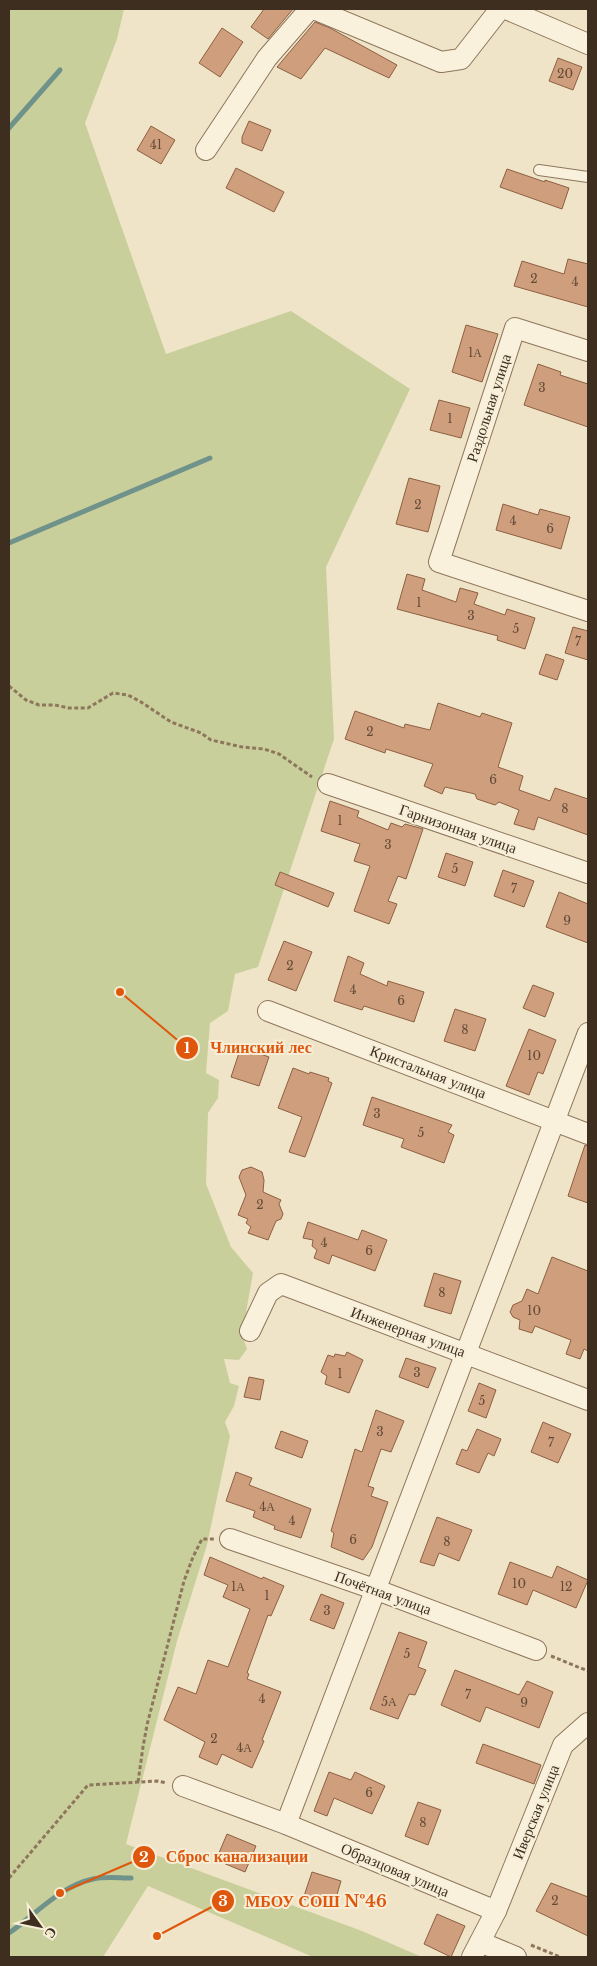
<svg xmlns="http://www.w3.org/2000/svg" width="597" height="1966" font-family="'Libre Baskerville',serif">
  <rect width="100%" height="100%" fill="#f0e4c8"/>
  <!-- green -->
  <polygon fill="#c9cf9b" points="9,9 124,9 117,39 85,123 166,354 291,311 410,389 326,567 334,739 258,967 235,974 228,1011 210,1023 206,1073 219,1080 218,1098 208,1113 206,1184 231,1247 253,1273 242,1335 247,1349 239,1360 224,1359 230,1383 239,1386 234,1406 225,1422 230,1436 207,1545 177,1641 126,1844 362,1931 422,1957 313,1957 148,1886 103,1957 9,1957"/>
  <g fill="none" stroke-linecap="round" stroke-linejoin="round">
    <!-- stream -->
    <g stroke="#6f938a" stroke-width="5">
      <polyline points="9,128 60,70"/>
      <polyline points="9,543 210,458"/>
      <path d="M9,1933C35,1915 60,1886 93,1879C105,1876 119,1878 131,1878"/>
    </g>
  </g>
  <!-- building -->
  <g fill="#cf9f7d" stroke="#8d5f41">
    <polygon points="264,9 293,9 268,39 251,27"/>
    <polygon points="315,22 330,28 397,65 389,78 325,48 301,79 277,67"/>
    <polygon points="222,28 243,42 220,77 199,63"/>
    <polygon points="558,58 582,67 573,90 549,81"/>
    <polygon points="249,121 271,130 262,151 242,143 242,137"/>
    <polygon points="151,126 175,140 161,164 137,150"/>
    <polygon points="236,168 284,192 274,212 226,188"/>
    <polygon points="507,169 545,182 545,180 569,188 562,209 500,187"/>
    <polygon points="568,259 588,264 588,307 514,286 522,261 564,274"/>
    <polygon points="466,325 498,334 482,382 452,372"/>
    <polygon points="538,364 561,372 560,375 588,384 588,427 524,405"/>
    <polygon points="439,400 470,408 461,438 430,430"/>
    <polygon points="409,478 440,486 428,532 396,524"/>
    <polygon points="503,504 538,515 540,509 570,517 561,549 496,530"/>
    <polygon points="407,574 425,579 422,590 456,602 460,588 478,593 474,604 505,615 507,609 535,618 525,649 497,640 498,636 397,609"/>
    <polygon points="573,627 588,631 588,660 565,653"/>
    <polygon points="546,654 564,660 557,680 539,674"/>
    <polygon points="438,703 480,717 482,713 512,723 498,767 523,776 519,790 550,801 555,788 588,799 588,835 538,817 534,830 514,824 519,810 499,802 495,805 477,799 475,794 445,787 442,794 424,786 433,764 386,749 385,753 345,739 355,711 404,728 405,724 430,730"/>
    <polygon points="330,801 359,811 357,817 388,830 391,823 402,827 405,824 423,829 406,879 398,876 388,901 397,904 389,924 354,911 370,866 354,861 360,844 321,831"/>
    <polygon points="446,853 473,862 465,886 438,877"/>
    <polygon points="503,870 534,881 524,907 494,896"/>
    <polygon points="280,872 334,893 328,907 275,885"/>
    <polygon points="559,892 588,904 588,943 546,927"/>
    <polygon points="284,941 312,952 296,991 268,980"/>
    <polygon points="348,956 364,963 360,974 387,986 388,981 424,992 414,1022 364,1006 362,1010 334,1001"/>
    <polygon points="533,985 554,993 545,1017 523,1008"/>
    <polygon points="455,1009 486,1019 475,1051 444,1041"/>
    <polygon points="529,1029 556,1040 543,1074 538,1072 529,1095 506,1086"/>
    <polygon points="241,1047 269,1057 259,1086 231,1077"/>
    <polygon points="293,1068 309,1074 310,1072 329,1078 328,1081 332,1083 305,1157 289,1152 302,1117 278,1108"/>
    <polygon points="372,1097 452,1125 448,1132 454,1135 444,1163 401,1147 404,1139 363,1125"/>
    <polygon points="585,1145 588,1146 588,1203 568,1196"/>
    <polygon points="251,1167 262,1172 264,1180 263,1192 281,1200 279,1204 283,1214 281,1219 276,1221 268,1240 248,1233 251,1227 246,1223 248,1219 238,1215 246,1195 239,1177 242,1170"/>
    <polygon points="308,1222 358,1240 362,1230 387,1240 375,1271 332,1255 329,1264 314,1258 317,1250 312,1246 313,1240 303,1238"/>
    <polygon points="552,1257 588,1271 588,1351 584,1349 580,1359 566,1354 571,1340 535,1326 532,1333 519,1329 520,1320 513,1317 510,1312 513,1305 522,1301 527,1289 538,1294"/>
    <polygon points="434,1273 461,1281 451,1314 424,1306"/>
    <polygon points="347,1352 363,1360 349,1393 325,1384 327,1376 321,1372 328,1355 334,1357 335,1354 345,1356"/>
    <polygon points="406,1358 436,1368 428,1388 399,1377"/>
    <polygon points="249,1377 264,1380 260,1400 244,1397"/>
    <polygon points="479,1383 496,1390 486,1418 468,1411"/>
    <polygon points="376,1410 404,1421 391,1452 381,1449 368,1486 374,1488 371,1496 388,1502 372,1547 363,1560 331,1547 334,1533 331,1531 355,1449 362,1452"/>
    <polygon points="543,1422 571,1434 558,1463 531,1452"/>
    <polygon points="477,1429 501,1439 494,1456 488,1453 479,1473 456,1464 462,1449 467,1451"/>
    <polygon points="281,1431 308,1441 302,1458 275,1448"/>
    <polygon points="236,1472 252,1478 249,1485 311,1509 301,1538 274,1529 275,1526 253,1517 255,1511 226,1501"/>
    <polygon points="437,1517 472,1530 459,1561 439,1553 434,1566 420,1562"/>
    <polygon points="210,1557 262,1579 263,1577 284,1586 271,1616 268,1615 247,1673 249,1674 247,1679 281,1692 262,1740 264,1741 252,1768 222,1754 217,1765 199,1757 205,1742 164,1720 178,1687 196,1694 208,1660 228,1667 250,1609 223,1597 228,1585 204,1575"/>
    <polygon points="510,1562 552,1578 557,1566 588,1580 576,1608 533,1590 527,1605 498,1594"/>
    <polygon points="321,1594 344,1603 334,1629 310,1620"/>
    <polygon points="399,1632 427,1642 418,1667 426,1670 415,1695 409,1694 398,1719 370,1709"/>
    <polygon points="455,1670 519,1695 527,1681 553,1692 539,1728 486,1707 480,1722 441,1705"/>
    <polygon points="483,1744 541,1765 534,1784 476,1763"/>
    <polygon points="329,1772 351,1780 355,1772 385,1786 372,1814 334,1798 327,1816 314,1811"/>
    <polygon points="418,1802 441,1810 428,1845 405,1836"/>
    <polygon points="227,1834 256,1846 245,1872 216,1860"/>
    <polygon points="312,1872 341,1881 333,1908 303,1899"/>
    <polygon points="551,1883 588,1897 588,1936 536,1911"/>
    <polygon points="437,1914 465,1926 451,1957 424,1944"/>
  </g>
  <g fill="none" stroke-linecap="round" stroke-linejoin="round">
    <!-- service casing -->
    <g stroke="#8d765c" stroke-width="12">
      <polyline id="service" points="539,170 588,177"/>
    </g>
    <!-- minor casing -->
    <g stroke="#8d765c" stroke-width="22">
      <g id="minor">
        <polyline points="506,9 588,44"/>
        <polyline points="206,150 267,58 307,12 314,9 441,62 461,59 500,9"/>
        <polyline points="588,351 515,328 439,562 588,611"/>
        <polyline points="328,784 588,873"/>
        <polyline points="268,1011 588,1134"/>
        <polyline points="250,1331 268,1293 281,1284 588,1400"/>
        <polyline points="230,1539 377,1590 536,1650"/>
        <polyline points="183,1786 286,1824 496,1911"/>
        <polyline points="286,1824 588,1033"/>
        <polyline points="480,1942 516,1957"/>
        <polyline points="472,1957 496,1911 563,1745 588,1723"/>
      </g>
    </g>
    <!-- path -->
    <g stroke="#8d765c" stroke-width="3" stroke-dasharray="4 2.5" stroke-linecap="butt">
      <polyline points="9,686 26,700 39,705 55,705 69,708 88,708 113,693 128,695 141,702 171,722 201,733 211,740 242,747 264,749 279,754 312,777"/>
      <polyline points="551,1656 588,1671"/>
      <polyline points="138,1782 143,1747 147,1725 184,1581 193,1557 202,1539 214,1539"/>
      <polyline points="9,1878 88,1785 157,1781 167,1783"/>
      <polyline points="531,1945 560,1957"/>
    </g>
    <!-- service -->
    <use href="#service" stroke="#faf1dc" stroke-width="10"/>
    <!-- minor -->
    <use href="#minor" stroke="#faf1dc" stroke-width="20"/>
  </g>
  <g text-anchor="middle" stroke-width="4" stroke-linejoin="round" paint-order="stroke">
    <!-- number labels -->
    <g font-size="12" fill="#624a37">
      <text x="565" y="78">20</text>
      <text x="156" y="149">41</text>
      <text x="534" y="283">2</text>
      <text x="575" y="286">4</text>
      <text x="475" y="357">1А</text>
      <text x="542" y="392">3</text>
      <text x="450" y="423">1</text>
      <text x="418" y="509">2</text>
      <text x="513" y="525">4</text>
      <text x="550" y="533">6</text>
      <text x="419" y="607">1</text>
      <text x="471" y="620">3</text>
      <text x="516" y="633">5</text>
      <text x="578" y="646">7</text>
      <text x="370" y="736">2</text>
      <text x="493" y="784">6</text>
      <text x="565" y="813">8</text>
      <text x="340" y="825">1</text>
      <text x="388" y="849">3</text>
      <text x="455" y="873">5</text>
      <text x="514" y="893">7</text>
      <text x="567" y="925">9</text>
      <text x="290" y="970">2</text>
      <text x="353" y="994">4</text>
      <text x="401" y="1005">6</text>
      <text x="465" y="1034">8</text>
      <text x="534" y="1060">10</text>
      <text x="377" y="1118">3</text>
      <text x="421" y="1137">5</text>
      <text x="260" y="1209">2</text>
      <text x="324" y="1247">4</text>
      <text x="369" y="1255">6</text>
      <text x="442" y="1297">8</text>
      <text x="534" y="1315">10</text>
      <text x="417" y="1377">3</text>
      <text x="340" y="1378">1</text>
      <text x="482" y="1405">5</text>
      <text x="380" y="1436">3</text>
      <text x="551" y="1447">7</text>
      <text x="267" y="1511">4А</text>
      <text x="292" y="1525">4</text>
      <text x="353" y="1544">6</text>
      <text x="447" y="1546">8</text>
      <text x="519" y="1588">10</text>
      <text x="238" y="1591">1А</text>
      <text x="566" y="1591">12</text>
      <text x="267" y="1600">1</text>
      <text x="327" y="1615">3</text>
      <text x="407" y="1658">5</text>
      <text x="468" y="1699">7</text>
      <text x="262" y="1703">4</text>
      <text x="389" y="1706">5А</text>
      <text x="524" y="1707">9</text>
      <text x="214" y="1743">2</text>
      <text x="244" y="1752">4А</text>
      <text x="369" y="1797">6</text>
      <text x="423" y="1827">8</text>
      <text x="555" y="1905">2</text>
    </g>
    <!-- street labels -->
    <g font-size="15" fill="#3d2e20" stroke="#f7eed8">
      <text transform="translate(489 408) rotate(-72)" y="5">Раздольная улица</text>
      <text transform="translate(458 829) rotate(19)" y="5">Гарнизонная улица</text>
      <text transform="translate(428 1072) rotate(21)" y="5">Кристальная улица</text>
      <text transform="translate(408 1332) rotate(20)" y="5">Инженерная улица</text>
      <text transform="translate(383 1593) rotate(20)" y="5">Почётная улица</text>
      <text transform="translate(536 1812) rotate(-68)" y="5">Иверская улица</text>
      <text transform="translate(395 1870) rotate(23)" y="5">Образцовая улица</text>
    </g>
  </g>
  <!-- callouts -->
  <path fill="none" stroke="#df570d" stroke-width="2" d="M120 992L187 1048M60 1893L144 1857M157 1936L223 1901"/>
  <g fill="#df570d" stroke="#f7eed8" stroke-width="2">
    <circle cx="120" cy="992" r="5"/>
    <circle cx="60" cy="1893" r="5"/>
    <circle cx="157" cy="1936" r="5"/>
    <circle cx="187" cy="1048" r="12"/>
    <circle cx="144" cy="1857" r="12"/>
    <circle cx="223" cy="1901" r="12"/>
  </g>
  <g font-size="15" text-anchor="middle" font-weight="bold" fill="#fff">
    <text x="187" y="1053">1</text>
    <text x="144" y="1862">2</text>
    <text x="223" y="1906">3</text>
  </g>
  <g font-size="16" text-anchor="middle" font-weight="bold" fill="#df570d" stroke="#f7eed8" stroke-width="4" stroke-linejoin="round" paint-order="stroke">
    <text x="261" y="1053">Члинский лес</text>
    <text x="237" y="1862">Сброс канализации</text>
    <text x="316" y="1907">МБОУ СОШ №46</text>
  </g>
  <!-- border -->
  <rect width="597" height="1966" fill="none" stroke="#3d2e20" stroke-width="20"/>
  <!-- north arrow -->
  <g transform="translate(40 1926) rotate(123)" stroke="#f7eed8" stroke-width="4" paint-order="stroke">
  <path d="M0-4L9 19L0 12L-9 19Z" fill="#3d2e20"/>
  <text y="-8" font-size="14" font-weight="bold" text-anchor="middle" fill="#3d2e20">С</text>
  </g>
</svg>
